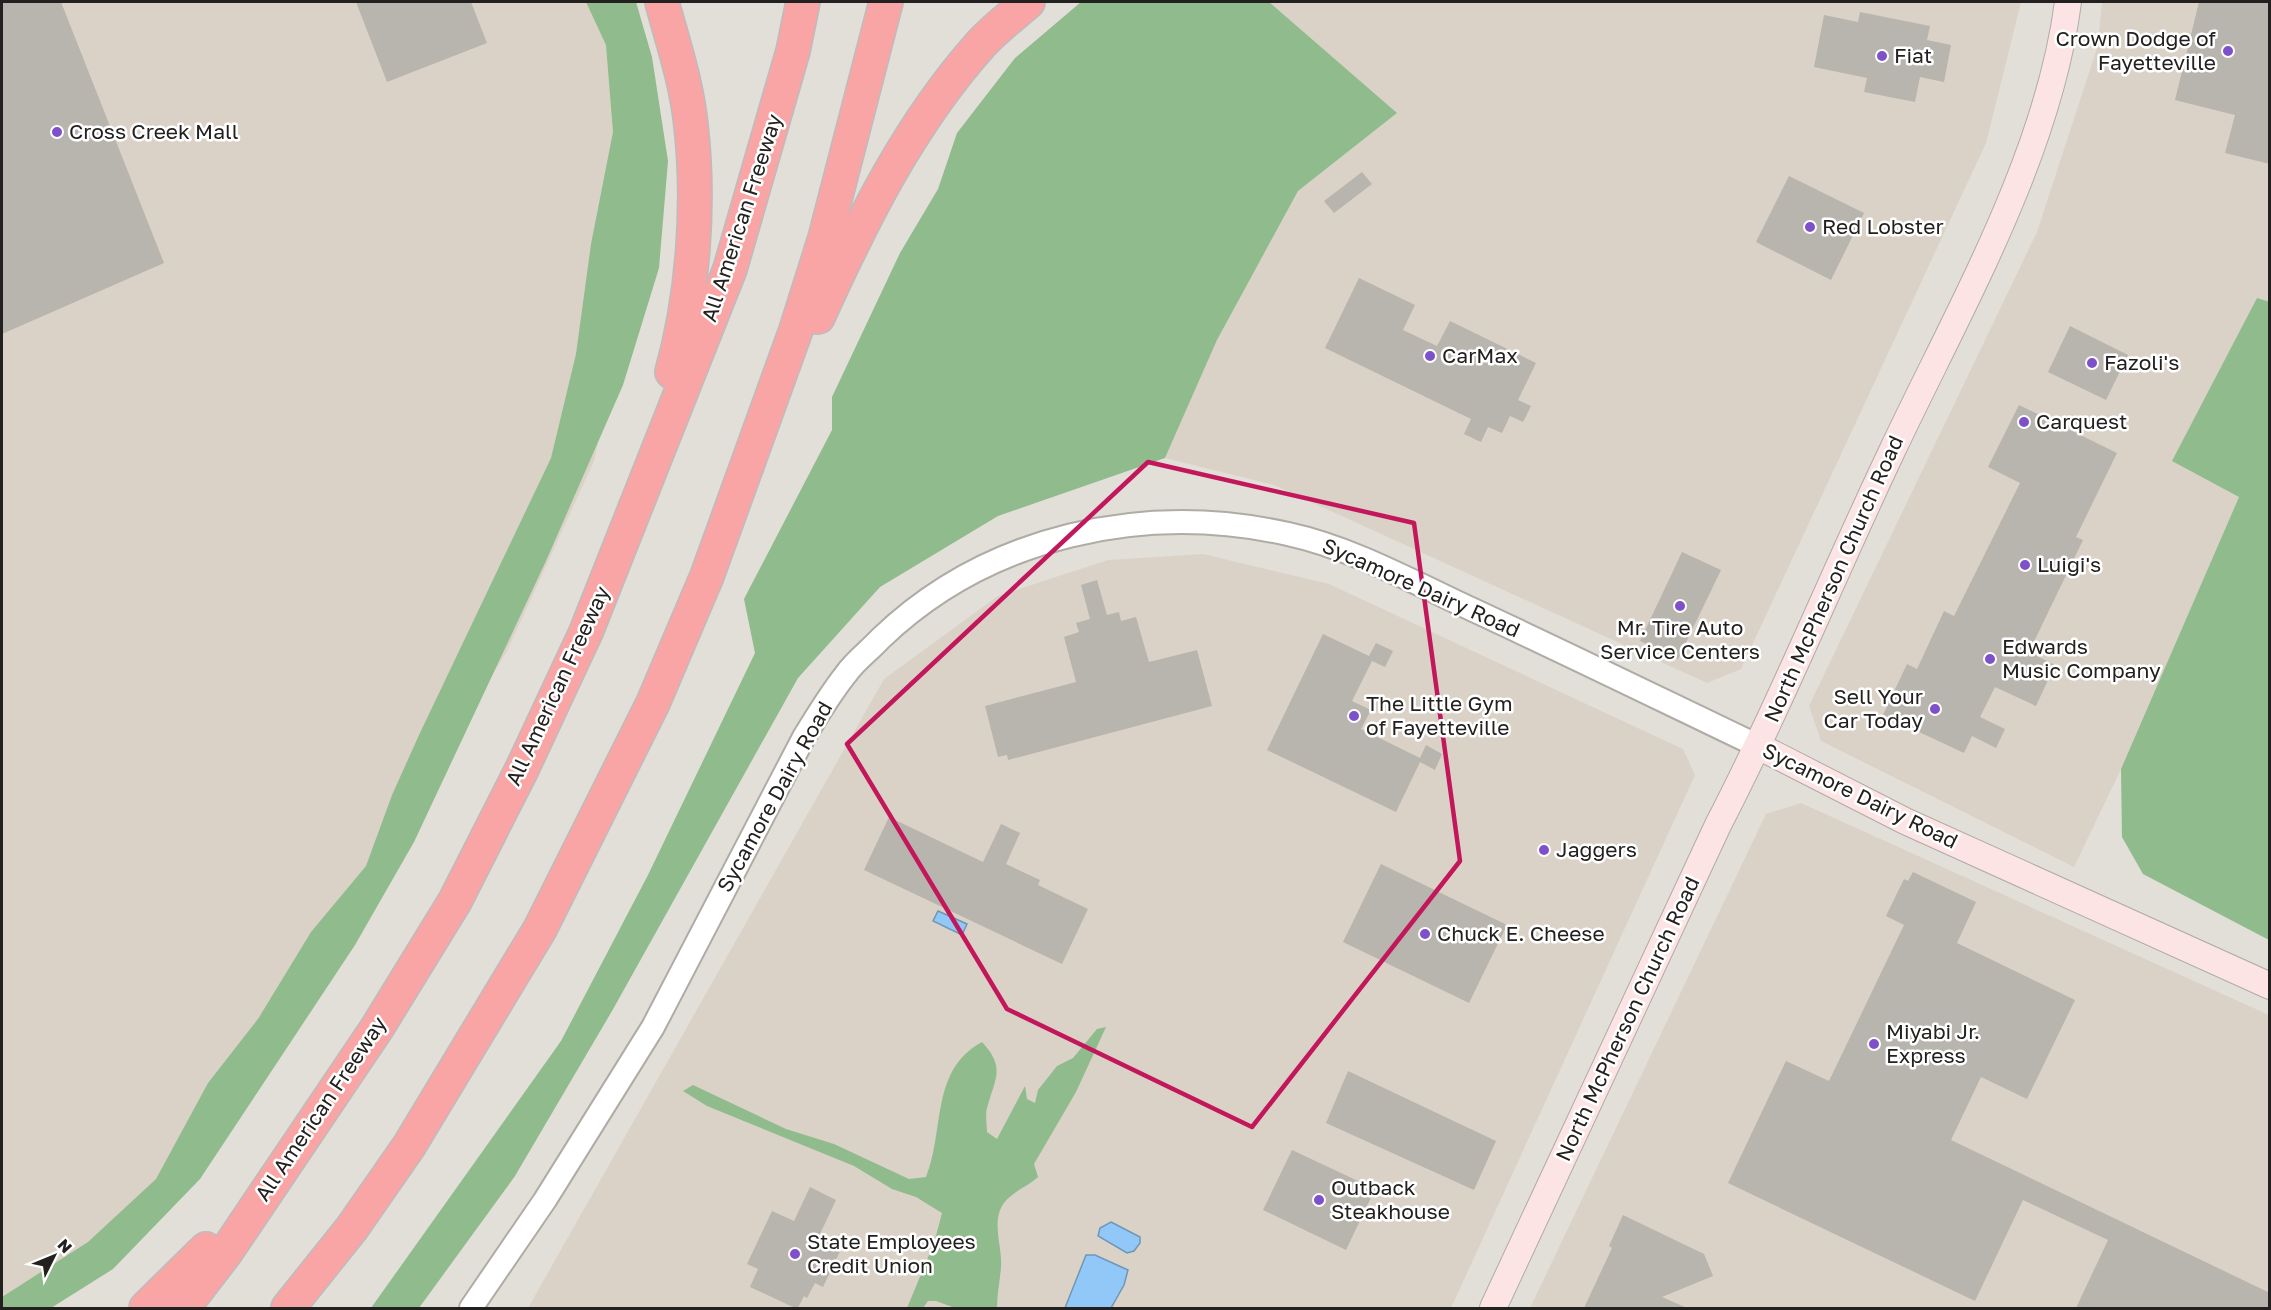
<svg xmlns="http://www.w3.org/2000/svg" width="2271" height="1310" font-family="'Golos Text',sans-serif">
  <rect width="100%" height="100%" fill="#e2ded8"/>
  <!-- built -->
  <g fill="#dbd2c7">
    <polygon points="2,2 618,2 629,298 594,461 507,651 328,942 104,1253 2,1308"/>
    <polygon points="1269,2 2021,2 1986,143 1741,669 1707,683 1274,485 1165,458 1217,340 1298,191 1397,113"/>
    <polygon points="2102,2 2269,2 2269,302 2256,298 2239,497 2121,769 2074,867 1821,741 1809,706 2037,232 2098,45"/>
    <polygon points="1203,554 1329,584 1683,749 1695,775 1451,1308 528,1308 884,679 998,596 1108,560"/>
    <polygon points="1801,803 2269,1015 2269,1308 1530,1308 1766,814"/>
  </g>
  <!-- green -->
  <g fill="#90bb8d">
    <polygon points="586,2 636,2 652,57 668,161 659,268 623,385 546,561 414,842 355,945 200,1179 113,1269 51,1308 2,1308 2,1297 88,1242 156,1179 208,1083 258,1019 311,932 366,866 392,795 419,735 551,458 576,354 591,244 613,132 606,45"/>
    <polygon points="1081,2 1269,2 1397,113 1298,191 1217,340 1165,458 998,516 880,587 798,678 612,1011 515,1176 419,1308 371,1308 561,1041 648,875 755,653 744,599 832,430 832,397 900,253 938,189 957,133 1015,58"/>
    <polygon points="2257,298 2270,302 2269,940 2143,874 2122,837 2121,769 2239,497 2172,461"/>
    <path d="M1106,1027L1076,1092L1034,1164L1038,1177C1029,1185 1019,1189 1011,1196C987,1214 1003,1244 1001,1267C1000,1281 997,1294 997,1308H955L936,1301H928L923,1308H907L934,1243L942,1213L916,1197L892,1189L854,1166L707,1106L683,1091L693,1085L786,1129L834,1144L909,1179L926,1177C945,1130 930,1070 982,1042C1006,1068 995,1078 987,1108C985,1115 987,1124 987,1132L997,1139L1025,1086L1027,1099L1035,1103L1038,1090L1057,1066L1073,1058L1097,1029Z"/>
  </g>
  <!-- water -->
  <g fill="#91c8f8" stroke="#7096b7" stroke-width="1.5">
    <polygon points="938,911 967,924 962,935 933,921"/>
    <polygon points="1111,1222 1140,1237 1140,1243 1134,1251 1127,1253 1098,1236 1100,1228"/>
    <polygon points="1086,1255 1095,1255 1128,1270 1124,1285 1111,1308 1065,1308"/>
  </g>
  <!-- building -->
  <g fill="#b8b4ae">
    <polygon points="2,2 61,2 164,263 2,334"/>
    <polygon points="356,2 471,2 487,43 387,82"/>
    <polygon points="2199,2 2270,2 2270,164 2225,153 2235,115 2175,100"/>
    <polygon points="1860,12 1930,26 1927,40 1951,45 1944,82 1920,77 1915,102 1864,92 1867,78 1814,67 1824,15 1858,22"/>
    <polygon points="1362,172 1372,184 1334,213 1324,201"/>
    <polygon points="1789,176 1864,213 1831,280 1756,242"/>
    <polygon points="1359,278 1415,305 1403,330 1437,346 1450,321 1536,363 1518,400 1531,406 1523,422 1510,416 1502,433 1488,427 1481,442 1464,434 1471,419 1325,348"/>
    <polygon points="2070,326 2128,355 2106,400 2048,372"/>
    <polygon points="2019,405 2117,453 2076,537 2083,540 2029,652 2055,665 2036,706 1995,687 1980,717 2005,729 1996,748 1972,736 1964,753 1883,715 1907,664 1917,669 1944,611 1954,616 2020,483 1988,467"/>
    <polygon points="1682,552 1721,570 1678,659 1640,641"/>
    <polygon points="1097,580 1107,615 1119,612 1121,621 1136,617 1149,662 1197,650 1212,706 1008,760 1007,755 998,757 985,706 1076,682 1064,637 1079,632 1076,623 1090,619 1081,585"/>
    <polygon points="1323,634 1369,656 1376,643 1393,651 1385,667 1372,661 1352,701 1371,710 1361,729 1420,758 1426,745 1442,754 1435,770 1420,762 1396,812 1267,750"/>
    <polygon points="889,817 983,862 1001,824 1020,833 1006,864 1040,880 1038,885 1088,909 1062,964 864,870"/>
    <polygon points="1381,864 1507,925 1469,1003 1343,942"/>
    <polygon points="1913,872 1976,902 1957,943 2075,1000 2027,1099 1981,1077 1951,1140 2270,1293 2270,1308 2076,1308 2108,1240 2023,1200 1975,1301 1728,1183 1786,1061 1829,1081 1904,925 1886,916 1904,879 1908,881"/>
    <polygon points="1348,1071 1496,1141 1474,1190 1326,1123"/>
    <polygon points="1292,1150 1375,1189 1346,1250 1263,1210"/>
    <polygon points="810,1187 836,1200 820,1234 843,1245 823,1287 815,1283 807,1298 804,1296 798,1308 795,1308 750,1287 758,1269 747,1264 772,1211 794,1221"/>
    <polygon points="1623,1215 1704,1254 1713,1276 1662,1297 1687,1308 1584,1308 1612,1248 1609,1246"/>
  </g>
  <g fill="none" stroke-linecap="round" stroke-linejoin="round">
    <!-- tertiary casing -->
    <g stroke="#afaba5" stroke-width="26">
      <path id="tertiary" d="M471,1308L545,1200L653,1027L804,737C817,716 830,694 846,674C855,661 869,651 880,639C988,535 1144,502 1288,534C1352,548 1411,581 1469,608C1566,653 1662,700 1758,746"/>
    </g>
    <!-- secondary casing -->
    <g stroke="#afaba5" stroke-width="28">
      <g id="secondary">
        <polyline points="1758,746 1905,821 2270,986"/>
        <path d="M1493,1308L1718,825C1781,703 1833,575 1892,451C1958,311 2048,157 2068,2"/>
      </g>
    </g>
    <!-- motorway casing -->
    <g stroke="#bdbcbc" stroke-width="36">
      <g id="motorway">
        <path d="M662,2C673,43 687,84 691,126C700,204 693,297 672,372"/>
        <path d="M818,317C862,220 909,125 980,45C994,29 1012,16 1028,2"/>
        <polyline points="146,1308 206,1249"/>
        <polyline points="183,1308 226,1252 377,1028 455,901 522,769 586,632 730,269 793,51 803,2"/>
        <polyline points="288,1308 352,1228 409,1146 540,929 653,703 707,576 796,330 825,238 886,2"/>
      </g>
    </g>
    <!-- tertiary -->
    <use href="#tertiary" stroke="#fff" stroke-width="22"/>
    <!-- secondary -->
    <use href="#secondary" stroke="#fde4e4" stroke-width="26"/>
    <!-- motorway -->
    <use href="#motorway" stroke="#f9a5a5" stroke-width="33"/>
  </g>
  <!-- marked area -->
  <path fill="none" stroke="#c2185b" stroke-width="4.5" stroke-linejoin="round" d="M1148,462L1414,523L1460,861L1252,1127L1007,1009L847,744Z"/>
  <!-- markers -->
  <g fill="#7e50c9" stroke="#fff" stroke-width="2">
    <circle cx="2228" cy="51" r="6"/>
    <circle cx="1882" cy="56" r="6"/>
    <circle cx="57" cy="132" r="6"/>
    <circle cx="1810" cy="227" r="6"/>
    <circle cx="1430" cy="356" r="6"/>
    <circle cx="2092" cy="363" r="6"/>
    <circle cx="2024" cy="422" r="6"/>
    <circle cx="2025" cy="565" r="6"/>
    <circle cx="1680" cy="606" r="6"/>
    <circle cx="1990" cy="659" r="6"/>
    <circle cx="1935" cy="709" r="6"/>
    <circle cx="1354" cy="716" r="6"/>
    <circle cx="1544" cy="850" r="6"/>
    <circle cx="1425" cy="934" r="6"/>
    <circle cx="1874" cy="1044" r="6"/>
    <circle cx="1319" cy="1200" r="6"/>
    <circle cx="795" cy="1254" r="6"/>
  </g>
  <g text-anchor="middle" stroke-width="5" stroke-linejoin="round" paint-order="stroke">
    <!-- poi labels -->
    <g font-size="21" fill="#22211f" stroke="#fff" text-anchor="start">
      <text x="2216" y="46" text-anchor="end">Crown Dodge of<tspan x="2216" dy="24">Fayetteville</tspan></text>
      <text x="1894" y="63">Fiat</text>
      <text x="69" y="139">Cross Creek Mall</text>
      <text x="1822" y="234">Red Lobster</text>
      <text x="1442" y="363">CarMax</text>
      <text x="2104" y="370">Fazoli's</text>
      <text x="2036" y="429">Carquest</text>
      <text x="2037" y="572">Luigi's</text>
      <text x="1680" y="635" text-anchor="middle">Mr. Tire Auto<tspan x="1680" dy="24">Service Centers</tspan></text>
      <text x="2002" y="654">Edwards<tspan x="2002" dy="24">Music Company</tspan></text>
      <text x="1923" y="704" text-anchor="end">Sell Your<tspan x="1923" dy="24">Car Today</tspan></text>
      <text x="1366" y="711">The Little Gym<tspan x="1366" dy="24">of Fayetteville</tspan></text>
      <text x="1556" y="857">Jaggers</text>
      <text x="1437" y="941">Chuck E. Cheese</text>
      <text x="1886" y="1039">Miyabi Jr.<tspan x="1886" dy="24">Express</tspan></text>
      <text x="1331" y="1195">Outback<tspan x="1331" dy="24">Steakhouse</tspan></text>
      <text x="807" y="1249">State Employees<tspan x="807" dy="24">Credit Union</tspan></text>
    </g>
    <!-- street labels -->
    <g font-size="21" fill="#22211f" stroke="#fff">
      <text transform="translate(742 218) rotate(-72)" y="7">All American Freeway</text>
      <text transform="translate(1834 579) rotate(-66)" y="7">North McPherson Church Road</text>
      <text transform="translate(1421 588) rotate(24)" y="7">Sycamore Dairy Road</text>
      <text transform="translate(558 686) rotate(-65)" y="7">All American Freeway</text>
      <text transform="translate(1860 796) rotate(26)" y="7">Sycamore Dairy Road</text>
      <text transform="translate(775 797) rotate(-61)" y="7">Sycamore Dairy Road</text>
      <text transform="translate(1628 1019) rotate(-65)" y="7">North McPherson Church Road</text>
      <text transform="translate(321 1109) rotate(-56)" y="7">All American Freeway</text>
    </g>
  </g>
  <!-- border -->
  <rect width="2271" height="1310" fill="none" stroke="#22211f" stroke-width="6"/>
  <!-- north arrow -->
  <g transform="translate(54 1256) rotate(47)" stroke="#ffffff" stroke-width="4.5" paint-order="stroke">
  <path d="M0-4.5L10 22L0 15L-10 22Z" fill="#22211f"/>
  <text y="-9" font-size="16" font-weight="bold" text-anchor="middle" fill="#22211f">N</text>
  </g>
</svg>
